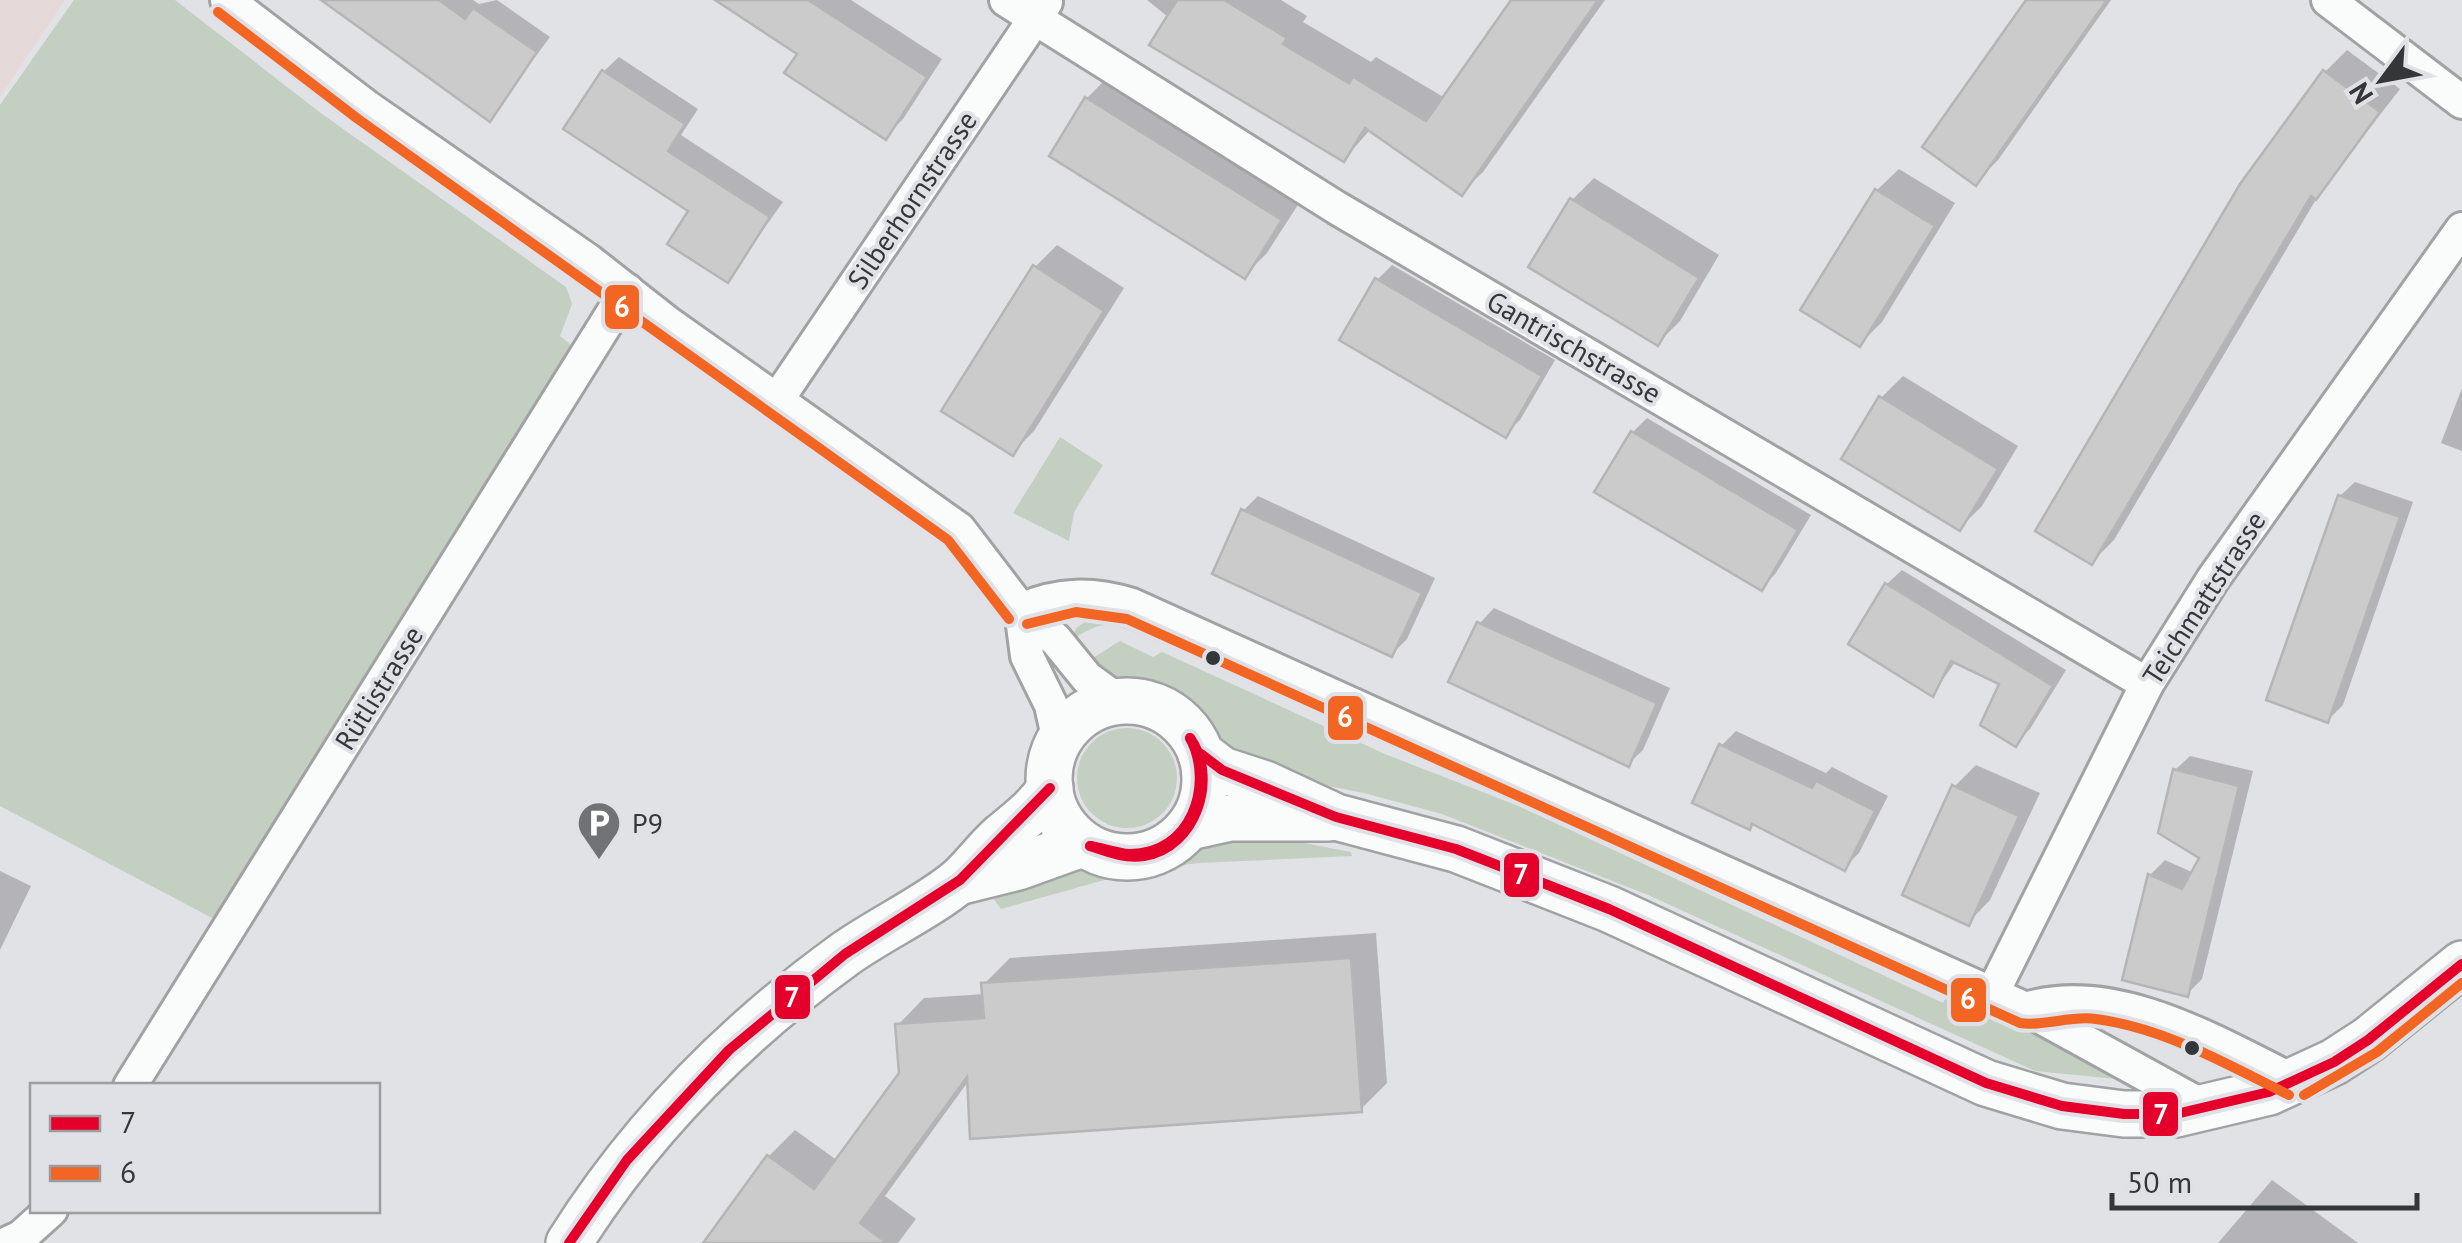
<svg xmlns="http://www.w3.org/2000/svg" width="2462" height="1243" font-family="'PT Sans',sans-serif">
  <rect width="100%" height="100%" fill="#e1e2e6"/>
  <!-- industrial -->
  <polygon fill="#e6d9d9" points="0,0 65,0 0,97"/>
  <!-- green -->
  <g fill="#c3cfc0">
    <polygon points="74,0 175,0 322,114 566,287 572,304 560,336 571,345 214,919 0,806 0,105"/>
    <polygon points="1060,437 1103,465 1074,512 1069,541 1013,513"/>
    <path d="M1091,618L1116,619L1138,629L1136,633C1107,621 1099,622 1072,640L1076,628Z"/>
    <polygon points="1120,641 1153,657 1162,652 1385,754 1521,807 1943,1003 1949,992 2116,1071 2116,1079 2035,1071 1648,895 1442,814 1364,793 1261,773 1220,751 1183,704 1156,690 1108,679 1088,661"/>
    <circle cx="1127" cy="778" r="50"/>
    <polygon points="1273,837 1351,852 1352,856 1199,863 1133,872 1001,909 993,898 1042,867 1083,862 1114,870 1140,870 1159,866 1200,841"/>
  </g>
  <!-- shadow -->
  <g fill="#0003">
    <polygon points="336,0 473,0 479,4 497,0 550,37 489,119"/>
    <polygon points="719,0 851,0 942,59 903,119 886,136 800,54"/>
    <polygon points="1147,0 1281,0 1307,16 1303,22 1371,62 1376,57 1445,98 1511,0 1605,0 1483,172 1461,193 1371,129 1344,159"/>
    <polygon points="2029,0 2111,0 1998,160 1976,182"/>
    <polygon points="2347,50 2400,89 2321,191 2114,540 2092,562 2325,72"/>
    <polygon points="619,57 698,109 681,135 783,202 727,280 691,211 604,71"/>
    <polygon points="1109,76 1303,197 1267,253 1245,275 1053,155 1087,98"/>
    <polygon points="1899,169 1955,203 1882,322 1860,344 1877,190"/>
    <polygon points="1594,178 1719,255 1680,321 1658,343 1572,200"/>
    <polygon points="1057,245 1124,288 1034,431 1012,453 1035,267"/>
    <polygon points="1392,265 1555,360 1520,420 1505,434 1377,280"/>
    <polygon points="1903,376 2018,446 1982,506 1960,528 1881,398"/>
    <polygon points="2462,388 2462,451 2441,443"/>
    <polygon points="1647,418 1811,515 1776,573 1762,588 1633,432"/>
    <polygon points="2355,482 2413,502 2343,705 2328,720 2340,496"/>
    <polygon points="1258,496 1435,578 1407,639 1392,654 1243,511"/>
    <polygon points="1902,570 2066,670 2030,729 2015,744 2002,683 1956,661 1933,693 1887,584"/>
    <polygon points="1494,608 1670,688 1643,750 1628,764 1451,681 1480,623"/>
    <polygon points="1736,731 1826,773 1832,767 1888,796 1859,853 1844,868 1754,822 1749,827 1721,746"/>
    <polygon points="2190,756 2253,771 2202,979 2187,994 2150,875 2165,860 2194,873 2202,857 2175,770"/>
    <polygon points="1976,765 2040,793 1990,900 1968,923 1954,787"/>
    <polygon points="0,871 31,886 0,950"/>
    <polygon points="1376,933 1387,1083 1360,1110 970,1079 885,1196 916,1219 898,1243 706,1243 769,1156 795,1130 838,1161 902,1074 898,1025 924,998 985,994 984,984 1010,958"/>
    <polygon points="2272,1180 2358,1243 2218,1243"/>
  </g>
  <!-- building -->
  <g fill="#cbcbcc" stroke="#b5b5b6" stroke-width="2.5">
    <polygon points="321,0 439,0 465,19 473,8 537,52 490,122"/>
    <polygon points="715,0 808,0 927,77 886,140 784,73 797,54"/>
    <polygon points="1177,0 1224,0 1287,38 1283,44 1349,83 1353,77 1426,121 1511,0 1598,0 1462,196 1365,128 1344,162 1149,45"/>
    <polygon points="2026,0 2107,0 1976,186 1922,147"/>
    <polygon points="602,70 685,124 668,151 770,217 728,283 667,244 688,211 563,129"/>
    <polygon points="2323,70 2380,112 2316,200 2311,196 2092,565 2035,531 2240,184"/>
    <polygon points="1085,97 1282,220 1245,279 1049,156"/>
    <polygon points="1875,189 1935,226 1860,347 1800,310"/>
    <polygon points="1570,198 1699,278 1658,346 1528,267"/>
    <polygon points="1033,265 1104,311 1013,456 941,411"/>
    <polygon points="1375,278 1542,376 1506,438 1339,340"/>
    <polygon points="1879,396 1998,469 1960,531 1841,459"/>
    <polygon points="1631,431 1798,530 1762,591 1594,492"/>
    <polygon points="2338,495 2400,517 2328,723 2266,700"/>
    <polygon points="1241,509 1422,593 1392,657 1212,574"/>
    <polygon points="1885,583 2053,686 2016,747 1980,725 1999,684 1951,661 1933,697 1848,644"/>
    <polygon points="1477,622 1657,703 1629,767 1448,682"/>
    <polygon points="1719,744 1812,788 1816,781 1875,811 1845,871 1752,824 1750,830 1692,803"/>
    <polygon points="2173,769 2239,786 2188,997 2122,980 2148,874 2182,889 2199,858 2158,833"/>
    <polygon points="1952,785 2019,816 1969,926 1902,895"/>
    <polygon points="1351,958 1362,1112 970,1139 967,1077 860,1223 887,1243 703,1243 767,1155 814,1189 899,1073 895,1024 984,1018 981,983"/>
  </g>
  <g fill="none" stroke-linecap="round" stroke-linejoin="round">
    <!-- minor casing -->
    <g stroke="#a2a2a5" stroke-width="38">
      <g id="minor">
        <polyline points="227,0 367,107 589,261 668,323 959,529 1021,610 1056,640 1087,678 1120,702"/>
        <polyline points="1006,0 1337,208 2147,684"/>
        <polyline points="2328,0 2462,102"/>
        <polyline points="777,400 1046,2"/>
        <path d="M1021,610C1058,593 1093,593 1132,605L2026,1009L2208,1109"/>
        <polyline points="1021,610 1027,656 1051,705 1059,741"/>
        <polyline points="1992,994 2147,684 2213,579 2462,229"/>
        <path d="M2026,1009C2116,981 2218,1044 2296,1082"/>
        <polyline points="130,1086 627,290"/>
        <polyline points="8,1243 21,1237 51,1210"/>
      </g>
    </g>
    <!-- secondary casing -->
    <g stroke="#a2a2a5" stroke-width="50">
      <g id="secondary">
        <circle cx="1127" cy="779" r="78"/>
        <polyline points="1201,754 1222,770 1265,784 1336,817 1456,849 1609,909 1986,1083 2062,1106 2124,1114 2176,1114 2269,1092 2334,1062 2368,1040 2462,964"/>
        <polyline points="1189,827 1230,818 1329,818"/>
        <polyline points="958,882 1018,867 1082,844"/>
        <path d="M569,1243C641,1128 736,1033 845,954C880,929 930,906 960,880C975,866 987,849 1002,836C1021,820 1037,809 1050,788"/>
      </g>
    </g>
    <!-- minor -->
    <use href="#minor" stroke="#fafbfb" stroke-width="32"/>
    <!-- secondary -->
    <use href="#secondary" stroke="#fafbfb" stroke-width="45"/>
    <!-- bus-1 casing -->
    <g stroke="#e0e1e7" stroke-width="18">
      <g id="bus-1">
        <polyline points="1201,754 1222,770 1336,817 1456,849 1609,909 1986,1083 2062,1106 2124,1114 2176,1114 2269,1092 2334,1062 2368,1040 2462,964"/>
        <path d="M1090,846C1103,848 1117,853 1129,854C1191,855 1215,785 1190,738"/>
        <path d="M1090,846C1108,852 1125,859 1144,856C1196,848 1219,778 1190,738"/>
        <polyline points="569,1243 627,1160 729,1050 845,954 960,880 1050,788"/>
      </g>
    </g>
    <!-- bus-2 casing -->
    <g stroke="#e0e1e7" stroke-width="18">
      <g id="bus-2">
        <polyline points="218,12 358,119 948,540 1009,619"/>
        <path d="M1027,624L1076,612L1127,619L2020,1023C2044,1027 2071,1015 2096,1019C2165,1028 2228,1065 2289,1095"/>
        <polyline points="2304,1095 2377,1052 2462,983"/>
      </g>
    </g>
    <!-- bus-1 -->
    <use href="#bus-1" stroke="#e4002b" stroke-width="10"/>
    <!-- bus-2 -->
    <use href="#bus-2" stroke="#f26522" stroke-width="10"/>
  </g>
  <!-- icons -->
  <defs>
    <g id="parking-pin" transform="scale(2.25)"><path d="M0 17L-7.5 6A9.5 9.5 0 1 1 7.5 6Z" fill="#717275" stroke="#e0e1e7"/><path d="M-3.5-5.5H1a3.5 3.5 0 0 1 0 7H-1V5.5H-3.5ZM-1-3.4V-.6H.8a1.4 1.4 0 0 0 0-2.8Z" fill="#fff"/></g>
  </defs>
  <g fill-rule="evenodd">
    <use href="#parking-pin" x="599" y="823"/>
  </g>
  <!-- markers -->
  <g fill="#353638" stroke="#e0e1e7" stroke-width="4">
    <circle cx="1213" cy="658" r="9"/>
    <circle cx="2192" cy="1048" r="9"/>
  </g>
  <g text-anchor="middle" stroke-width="8" stroke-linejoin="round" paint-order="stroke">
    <!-- street labels -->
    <g font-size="28" fill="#353638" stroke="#e0e1e7">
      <text transform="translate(912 200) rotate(-56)" y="10">Silberhornstrasse</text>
      <text transform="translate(1574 347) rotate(30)" y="10">Gantrischstrasse</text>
      <text transform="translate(2204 598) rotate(-57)" y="10">Teichmattstrasse</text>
      <text transform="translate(379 688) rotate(-58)" y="10">Rütlistrasse</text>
    </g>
    <!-- poi labels -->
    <g font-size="28" fill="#353638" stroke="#e0e1e7" text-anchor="start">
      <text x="632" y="833">P9</text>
    </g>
  </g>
  <g stroke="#e0e1e7" stroke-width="4">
    <rect x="603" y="283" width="38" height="48" rx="10" fill="#f26522"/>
    <rect x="1326" y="694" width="39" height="48" rx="10" fill="#f26522"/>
    <rect x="1502" y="851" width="39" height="48" rx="10" fill="#e4002b"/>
    <rect x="773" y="973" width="39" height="48" rx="10" fill="#e4002b"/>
    <rect x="1949" y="976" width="39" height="48" rx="10" fill="#f26522"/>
    <rect x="2141" y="1090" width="39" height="48" rx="10" fill="#e4002b"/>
  </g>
  <g font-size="28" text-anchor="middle" font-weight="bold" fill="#fff">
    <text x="622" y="317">6</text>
    <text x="1345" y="727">6</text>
    <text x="1521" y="884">7</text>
    <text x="792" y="1007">7</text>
    <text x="1968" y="1009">6</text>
    <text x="2161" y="1124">7</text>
  </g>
  <!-- legend -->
  <rect x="30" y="1083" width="350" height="130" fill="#e0e1e7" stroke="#9c9da1" stroke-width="2.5"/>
  <rect x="50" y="1116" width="50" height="15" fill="#e4002b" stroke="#9c9da1" stroke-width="2.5"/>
  <text x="120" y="1133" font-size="30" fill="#353638">7</text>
  <rect x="50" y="1166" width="50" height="15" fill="#f26522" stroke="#9c9da1" stroke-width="2.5"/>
  <text x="120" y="1183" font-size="30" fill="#353638">6</text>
  <!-- north arrow -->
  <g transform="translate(2382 80) rotate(238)" stroke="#e0e1e7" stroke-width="8" paint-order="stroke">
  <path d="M0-8L18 38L0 25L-18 38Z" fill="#353638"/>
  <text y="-15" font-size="28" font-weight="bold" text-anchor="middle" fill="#353638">N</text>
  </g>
  <!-- scale -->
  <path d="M2112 1193v15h305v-15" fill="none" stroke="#353638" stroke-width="5"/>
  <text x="2127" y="1193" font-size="30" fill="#353638" stroke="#e0e1e7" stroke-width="8" paint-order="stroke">50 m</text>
</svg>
